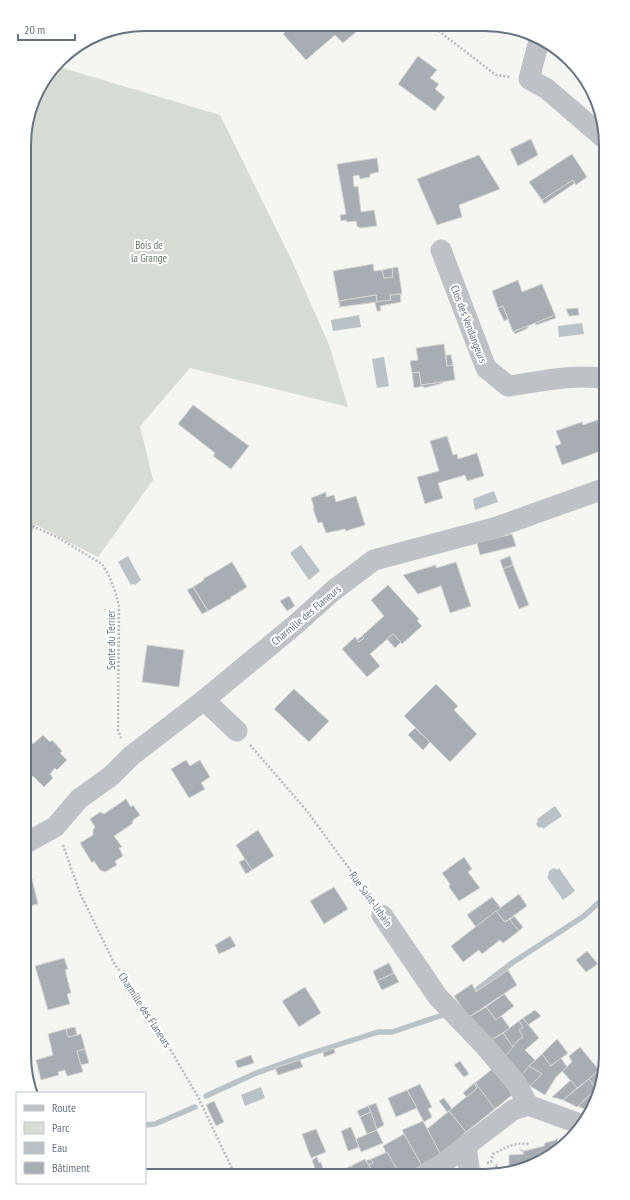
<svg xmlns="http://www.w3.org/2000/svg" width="630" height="1200" font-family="'PT Sans Narrow',sans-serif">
  <rect width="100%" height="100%" fill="#f5f5f1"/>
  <!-- green -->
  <polygon fill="#d6dbd3" points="56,66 220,115 291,259 329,345 348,407 190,368 140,426 153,480 98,557 36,525 25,546 25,129 37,91"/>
  <!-- water -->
  <g fill="#b8c2c7">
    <polygon points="359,315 361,327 333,331 331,320"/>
    <polygon points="582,323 584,334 559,337 558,326"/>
    <polygon points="384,357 389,386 377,388 372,359"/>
    <polygon points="494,491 498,502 475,510 473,499"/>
    <polygon points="301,545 320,571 309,580 290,553"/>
    <polygon points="128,556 141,580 135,585 133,584 131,585 118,562"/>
    <polygon points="555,806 562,816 543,829 542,827 539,828 536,824 538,821 537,819"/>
    <polygon points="555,868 557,870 559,868 575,891 563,900 547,877 548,876 549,871 552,869"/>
    <polygon points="261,1087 265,1098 245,1106 241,1095"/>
  </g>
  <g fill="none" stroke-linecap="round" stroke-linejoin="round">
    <!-- stream -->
    <g stroke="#b8c2c7" stroke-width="5.5">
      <polyline points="478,989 512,963 584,916 606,896"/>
      <polyline points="206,1096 254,1074 306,1055 378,1032 392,1032 443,1015"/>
      <polyline points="145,1125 155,1124 195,1107"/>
    </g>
  </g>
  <!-- building -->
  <g fill="#a7adb3" stroke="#d6d6d4">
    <polygon points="293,25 350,25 356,32 343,43 335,35 306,60 283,34"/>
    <polygon points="418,56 437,70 430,78 439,84 435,89 445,97 435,111 398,84"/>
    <polygon points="531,139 538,155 518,166 510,149"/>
    <polygon points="572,154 587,177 576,185 573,180 542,200 529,182"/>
    <polygon points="479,155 500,189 459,205 462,217 437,225 417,179"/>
    <polygon points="377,158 379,172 370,174 370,177 360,179 359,175 353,176 354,187 358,186 361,212 374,210 377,226 360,228 357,226 356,221 347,222 346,220 341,221 340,215 346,214 337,164"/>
    <polygon points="573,180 575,183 544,204 542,200"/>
    <polygon points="373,264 374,271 382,270 384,278 393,277 392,268 398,267 402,294 390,295 391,300 377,302 376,295 339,301 340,308 333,271"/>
    <polygon points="392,268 393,277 384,278 382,270"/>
    <polygon points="518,280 522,292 542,284 555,315 513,332 503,306 498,308 492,291"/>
    <polygon points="400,294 401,302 380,306 381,311 377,311 375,302 391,300 390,295"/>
    <polygon points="376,295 377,302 340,307 339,301"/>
    <polygon points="503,306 508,319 504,321 498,308"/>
    <polygon points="578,308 579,315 569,316 566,309"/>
    <polygon points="555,315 556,318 536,325 535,323"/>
    <polygon points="528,326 528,328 515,334 514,331"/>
    <polygon points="444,344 447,366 453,365 455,380 421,385 419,372 412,373 410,361 418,360 416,348"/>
    <polygon points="446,355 451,355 453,365 447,366"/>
    <polygon points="419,372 421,385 442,382 443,383 424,388 424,386 414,388 412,373"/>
    <polygon points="193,405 249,446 231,469 213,456 215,453 178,424"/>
    <polygon points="606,417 606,441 598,444 601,451 562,465 555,446 561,444 556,431 582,422 583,425"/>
    <polygon points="447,436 453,455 457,454 458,459 477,453 484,476 467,481 465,475 438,483 443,498 425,504 417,477 439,471 430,441"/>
    <polygon points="326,492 326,497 334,495 336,502 356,496 365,525 346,531 345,529 326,533 322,522 318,523 313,509 314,507 311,498"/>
    <polygon points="512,534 516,546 480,555 477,543"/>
    <polygon points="510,556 513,565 503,569 500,560"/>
    <polygon points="232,562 247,587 231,597 231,598 208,611 193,587 204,580 203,579"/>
    <polygon points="456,562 471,606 450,613 441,586 418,594 403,575 436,565 436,568"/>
    <polygon points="513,565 529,605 519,609 503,569"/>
    <polygon points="388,585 419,619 417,621 422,626 402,644 393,634 370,654 380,666 367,677 342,649 355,637 359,642 364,638 362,636 384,616 371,600"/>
    <polygon points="193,587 208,611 202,614 187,590"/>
    <polygon points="289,596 295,606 287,611 280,601"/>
    <polygon points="393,634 401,642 395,648 387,639"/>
    <polygon points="362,636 364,638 359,642 357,640"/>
    <polygon points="147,645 184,650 179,687 142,682"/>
    <polygon points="436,684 458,706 454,710 477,734 450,762 404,716"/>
    <polygon points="294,689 329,721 309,742 274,709"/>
    <polygon points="415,728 430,742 423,750 408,735"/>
    <polygon points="43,735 50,742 52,740 62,751 60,753 67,760 57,770 55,768 50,774 53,778 44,787 33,776 29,779 24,774 24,761 31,755 25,749 32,742 33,744"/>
    <polygon points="186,760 190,766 200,760 210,777 201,783 205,789 189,798 171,769"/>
    <polygon points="126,799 131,807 133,805 140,815 133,820 132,824 114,836 122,847 119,848 123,856 115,861 117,865 105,872 100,870 94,861 92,863 80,843 93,835 93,830 95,827 90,819 100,812 104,814"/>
    <polygon points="258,830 274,856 252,870 236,845"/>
    <polygon points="464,857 472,869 468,872 480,888 459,901 449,887 450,884 442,873"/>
    <polygon points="245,859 252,870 246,874 239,862"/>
    <polygon points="32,879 38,904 26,907 29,919 24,921 24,881"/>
    <polygon points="334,887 348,909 324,924 310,901"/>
    <polygon points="519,894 527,906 505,922 496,911"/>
    <polygon points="492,897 501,908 476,927 467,915"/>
    <polygon points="496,911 505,922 510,919 519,931 503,943 500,940 482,954 479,950 463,962 451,946"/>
    <polygon points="514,916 523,927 519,931 510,920"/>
    <polygon points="230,936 236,946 219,954 215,945"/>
    <polygon points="587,951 598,964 586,972 576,960"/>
    <polygon points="64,958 68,969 65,970 71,993 67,994 70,1004 48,1010 35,966"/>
    <polygon points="389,963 394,973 377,981 373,971"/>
    <polygon points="508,970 517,985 469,1017 454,996 472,984 476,992"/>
    <polygon points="394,973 399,982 382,990 377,981"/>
    <polygon points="305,987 321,1013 299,1027 282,1001"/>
    <polygon points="504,994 514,1006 496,1020 486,1007"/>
    <polygon points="486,1007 496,1020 501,1016 510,1028 488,1042 469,1017"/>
    <polygon points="535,1010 541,1016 528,1025 523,1018"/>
    <polygon points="523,1018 539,1038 525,1050 535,1060 518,1079 501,1061 517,1041 523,1037 519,1030 523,1027 519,1021"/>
    <polygon points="519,1021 523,1027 519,1030 523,1037 517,1041 513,1047 503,1033"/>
    <polygon points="75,1027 77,1035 68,1037 66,1029"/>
    <polygon points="66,1029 68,1037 81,1034 85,1049 77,1051 83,1072 67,1076 65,1070 58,1072 59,1075 41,1080 36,1060 53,1055 48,1034"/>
    <polygon points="503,1033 513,1047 501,1061 488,1042"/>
    <polygon points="557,1039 568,1053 551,1066 542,1054"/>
    <polygon points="580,1047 599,1070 589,1079 577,1088 562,1071 572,1062 569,1056"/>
    <polygon points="334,1048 335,1053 324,1057 323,1052"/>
    <polygon points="85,1049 89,1063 81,1065 77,1051"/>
    <polygon points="542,1054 551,1066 561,1058 567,1067 556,1077 545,1095 530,1086 542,1074 529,1066"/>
    <polygon points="251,1055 254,1063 238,1068 235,1061"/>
    <polygon points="300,1060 303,1067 278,1075 275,1068"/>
    <polygon points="460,1061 469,1074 464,1077 454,1065"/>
    <polygon points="496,1066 517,1091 495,1109 475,1083"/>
    <polygon points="529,1066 542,1074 530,1086 518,1079"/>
    <polygon points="597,1071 602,1076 603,1075 601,1085 596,1089 589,1079"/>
    <polygon points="589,1079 596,1089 577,1107 563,1100"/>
    <polygon points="571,1080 577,1088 563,1100 552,1097"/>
    <polygon points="475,1082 495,1109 466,1132 449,1111 477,1088 474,1083"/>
    <polygon points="474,1083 477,1088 467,1097 463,1093"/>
    <polygon points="420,1084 432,1107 428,1109 432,1117 424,1122 407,1090"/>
    <polygon points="601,1085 597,1101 591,1112 578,1106"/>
    <polygon points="407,1090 417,1108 396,1117 388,1098"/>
    <polygon points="444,1098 452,1109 447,1112 439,1101"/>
    <polygon points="214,1101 224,1122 216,1126 206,1105"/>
    <polygon points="376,1103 384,1125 377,1129 368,1106"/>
    <polygon points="368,1106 371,1112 360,1117 357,1111"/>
    <polygon points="449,1111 466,1132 441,1155 427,1129"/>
    <polygon points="371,1112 377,1130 367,1134 360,1117"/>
    <polygon points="423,1121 441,1155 422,1166 402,1130"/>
    <polygon points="351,1127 359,1147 348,1151 341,1131"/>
    <polygon points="316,1129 326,1152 311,1158 302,1134"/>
    <polygon points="377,1130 383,1143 361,1152 356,1139"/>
    <polygon points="404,1134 422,1166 405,1176 401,1176 386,1153 383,1146"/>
    <polygon points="557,1138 559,1149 553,1156 524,1170 485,1176 481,1173 482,1171 484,1173 496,1170 495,1165 497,1164 498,1169 509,1166 509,1155 524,1154 523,1152 520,1150 520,1149 524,1151 544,1146 545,1143 556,1140"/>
    <polygon points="387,1152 401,1176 375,1176 369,1165 373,1163 371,1159"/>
    <polygon points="317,1157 319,1163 321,1162 323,1169 316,1171 312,1160"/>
    <polygon points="365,1159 375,1176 353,1176 356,1174 351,1166"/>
    <polygon points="371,1159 373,1163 369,1165 366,1161"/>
    <polygon points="351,1166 356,1174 348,1176 345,1169"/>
  </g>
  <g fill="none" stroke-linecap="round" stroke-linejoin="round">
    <!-- path -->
    <g stroke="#b8babd" stroke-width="2.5" stroke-dasharray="2 2" stroke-linecap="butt">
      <polyline points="432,26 496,75 511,77"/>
      <polyline points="25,523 57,537 102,564 109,576 115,591 119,606 118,730 121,738"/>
      <polyline points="250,745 307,811 372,900"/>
      <polyline points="63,845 80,893 114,963 152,1018 198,1097 235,1175"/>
      <path d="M487,1163L491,1162L493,1154C507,1147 514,1142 529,1144"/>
    </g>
    <!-- street -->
    <g stroke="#bec1c5" stroke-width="21">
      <polyline points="539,41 529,79 547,89 605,139"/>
      <path d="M441,250L486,368L508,386C540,382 574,373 606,379"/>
      <polyline points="204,700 237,731"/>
      <polyline points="24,844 55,827 79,799 111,776 131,756 204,700 295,625 334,590 374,560 494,528 606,488"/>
      <polyline points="382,915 438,997 484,1045 517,1084 528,1105"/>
      <polyline points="466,1145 470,1176"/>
      <polyline points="422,1176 442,1164 513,1110 528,1105 583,1125"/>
    </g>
  </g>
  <g text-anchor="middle" stroke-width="4" stroke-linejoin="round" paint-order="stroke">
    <!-- park labels -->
    <g font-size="11" fill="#677864" stroke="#fff">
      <text x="149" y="249">Bois de<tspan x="149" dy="13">la Grange</tspan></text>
    </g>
    <!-- street labels -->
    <g font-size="11" fill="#667380" stroke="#fff">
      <text transform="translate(469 324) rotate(69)" y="4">Clos des Vendangeurs</text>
      <text transform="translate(306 615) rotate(-40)" y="4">Charmille des Flaneurs</text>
      <text transform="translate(111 640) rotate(-90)" y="4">Sente du Terrier</text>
      <text transform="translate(371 899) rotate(54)" y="4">Rue Saint-Urbain</text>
      <text transform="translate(145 1010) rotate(57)" y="4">Charmille des Flaneurs</text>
    </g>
  </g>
  <!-- crop -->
  <path d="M0 0H630V1200H0ZM145 31H485A114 114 0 0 1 599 145V1055A114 114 0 0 1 485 1169H145A114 114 0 0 1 31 1055V145A114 114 0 0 1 145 31Z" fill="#fff" fill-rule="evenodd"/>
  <path fill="none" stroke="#667380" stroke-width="2" d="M145 31H485A114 114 0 0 1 599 145V1055A114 114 0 0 1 485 1169H145A114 114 0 0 1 31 1055V145A114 114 0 0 1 145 31Z"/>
  <!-- legend -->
  <rect x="16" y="1092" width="130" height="92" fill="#ffffff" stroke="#c2c7cc"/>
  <rect x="24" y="1105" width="20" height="6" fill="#bec1c5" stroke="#c2c7cc"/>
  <text x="52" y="1112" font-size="12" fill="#667380">Route</text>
  <rect x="24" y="1122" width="20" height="12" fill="#d6dbd3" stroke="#c2c7cc"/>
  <text x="52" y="1132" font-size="12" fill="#667380">Parc</text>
  <rect x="24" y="1142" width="20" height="12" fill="#b8c2c7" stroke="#c2c7cc"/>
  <text x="52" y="1152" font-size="12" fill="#667380">Eau</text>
  <rect x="24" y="1162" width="20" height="12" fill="#a7adb3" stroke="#c2c7cc"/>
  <text x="52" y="1172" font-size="12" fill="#667380">Bâtiment</text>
  <!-- scale -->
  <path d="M18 34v6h57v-6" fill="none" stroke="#667380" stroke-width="2"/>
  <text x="24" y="34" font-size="12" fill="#667380" stroke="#ffffff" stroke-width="3" paint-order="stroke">20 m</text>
</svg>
